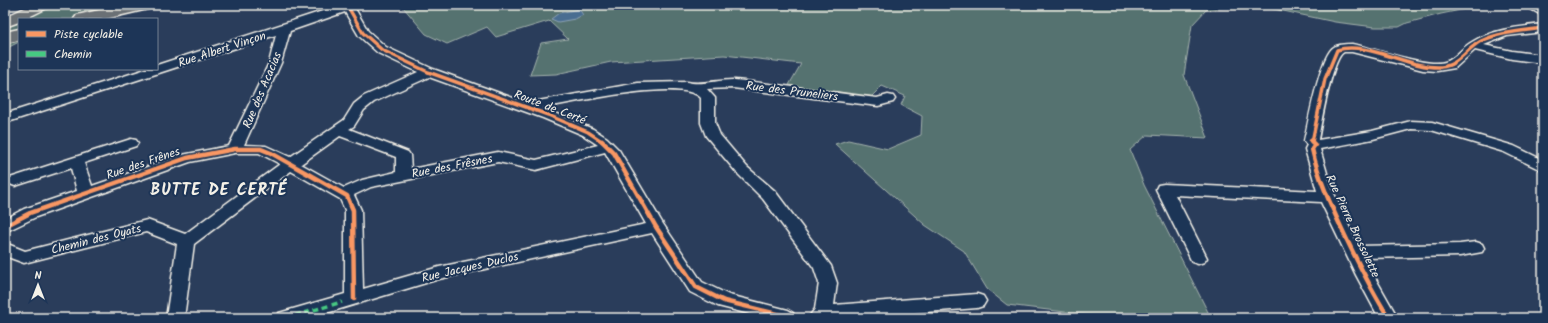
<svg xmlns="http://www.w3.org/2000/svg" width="1548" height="323" font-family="Kalam,sans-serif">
  <rect width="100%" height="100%" fill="#2a3d5b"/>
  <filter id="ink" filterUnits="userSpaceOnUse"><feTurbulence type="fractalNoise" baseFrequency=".025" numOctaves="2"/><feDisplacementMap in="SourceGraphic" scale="8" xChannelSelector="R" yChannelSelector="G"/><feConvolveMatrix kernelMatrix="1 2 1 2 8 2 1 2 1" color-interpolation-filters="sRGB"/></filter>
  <g filter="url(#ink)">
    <!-- green -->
    <g fill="#557270" stroke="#a4b2ac">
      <polygon points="48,5 163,5 106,19 19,19 19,42 5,49 5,26"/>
      <polygon points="411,5 1241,5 1206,10 1192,25 1184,75 1208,138 1147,135 1130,150 1144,185 1211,318 1115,318 1007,305 987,289 964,251 925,225 835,144 848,140 888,149 921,135 922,116 901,105 905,96 882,86 871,97 789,85 801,64 724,55 611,62 556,74 530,75 541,43 568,39 549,21 496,37 487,27 447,44 426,34 403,7"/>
      <polygon points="1255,5 1485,5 1441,14 1407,23 1399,27 1375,27 1335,22"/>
    </g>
    <!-- water -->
    <polygon fill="#496d91" stroke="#8da2b4" points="579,9 583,15 575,19 558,22 551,19 559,13"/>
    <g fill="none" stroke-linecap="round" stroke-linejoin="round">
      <!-- minor casing -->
      <g stroke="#f4f1e8" stroke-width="3">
        <g id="minor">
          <path d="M341,5H353L368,31L386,47L433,69L527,103L638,83L687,82C702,86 719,79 735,80C783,85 830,92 877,98L888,95L893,96L895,99L893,102L878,106L733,88L707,89L715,98V123L720,135L747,167L775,191L831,266L837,283L834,305L977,294L983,296L986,301L983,306L977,308L851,318H808L815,309L819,283L814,268L763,199L737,173L706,136L701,123V98C684,77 570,103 542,108L593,129L607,138L619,150L663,224L702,282L729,295L788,310L793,313L795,318H765L718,306L690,292L652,233L439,279L310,318H277L279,313L345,294V210L340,199L291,171L194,244L184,318H166L177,244L146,232L24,263L5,256V243L25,251L147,220L185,234L280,164L259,153H235L190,162L36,217L5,232V219L24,209L77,191L71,168L15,186L10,184L7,181L10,178L131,139L136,140L138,143L136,146L84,163L92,186L182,155L229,146L269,63L276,35L5,123V114L146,69H157V65ZM345,12L359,36L378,53L418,72L364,96L354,104L344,120L290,157L266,146L244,145L281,63L290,31ZM429,77L543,118L583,135L598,145L536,160L498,152L411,169L410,155L408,152L349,129L354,126L364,110L374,102ZM340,136L396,157V172L362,180L344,188L301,164ZM605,152L646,224L439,267L363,289L361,210L354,195L371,187L498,162L536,170Z"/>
          <polygon points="1524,5 1538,5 1543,8 1543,16"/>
          <path d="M1543,24V32L1507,36L1484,45L1512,51L1543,55V63L1512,59L1475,50L1455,68L1437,71L1423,70L1352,52H1344C1332,57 1321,125 1318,140L1372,131L1411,121L1432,122L1514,146L1543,160V171L1504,152L1431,130L1411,129L1373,139L1320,149L1331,187L1358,246L1460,244L1476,242L1482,244L1484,248L1482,252L1460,256L1364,258L1398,318H1379L1356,275L1321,202L1175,195L1207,258L1204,262L1198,264L1192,262L1156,189L1158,185L1164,184L1317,191L1305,149L1307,145L1304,141C1308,124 1320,55 1334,47C1339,44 1346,44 1352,44C1374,48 1428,68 1445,62C1456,59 1462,47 1472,42C1493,29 1519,27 1543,24Z"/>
        </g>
      </g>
      <!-- major casing -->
      <g stroke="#f4f1e8" stroke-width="3">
        <polygon id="major" points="31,5 49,5 47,8 25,19 19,19 19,22 5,27 5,17"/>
      </g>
      <!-- highway casing -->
      <g stroke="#f4f1e8" stroke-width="3">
        <g id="highway">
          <polygon points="121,5 150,5 148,9 105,19 74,19 77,15"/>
          <polygon points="19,29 19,40 5,43 5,32"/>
        </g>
      </g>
      <!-- minor -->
      <use href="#minor" fill="#1d3557" fill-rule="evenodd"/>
      <!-- major -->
      <use href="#major" fill="#6b6f75" fill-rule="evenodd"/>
      <!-- highway -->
      <use href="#highway" fill="#6b6f75" fill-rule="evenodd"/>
      <!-- quiet -->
      <polyline stroke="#46c982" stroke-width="3.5" stroke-dasharray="6 3.5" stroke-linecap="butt" points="286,318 342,302"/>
      <!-- cycleway-far1 casing -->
      <g stroke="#1d3557" stroke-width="5.5">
        <g id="cycleway-far1">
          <polyline points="347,5 363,33 382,50 428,72 548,115 588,132 603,142"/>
          <path d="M1312,142L1325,79L1337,50C1366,40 1409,69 1441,67C1458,66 1466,49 1481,41C1500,32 1522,31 1543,28"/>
        </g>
      </g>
      <!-- cycleway casing -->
      <g stroke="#1d3557" stroke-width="7">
        <g id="cycleway">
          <polyline points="602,141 614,153 656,227 696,287 724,301 781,315 786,318"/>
          <path d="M1311,141L1315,145L1312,149C1319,181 1333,210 1347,240C1360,267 1373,293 1389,318"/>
          <polyline points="5,226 30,213 187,158 235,149 261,149 271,153 347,196 353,210 354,299"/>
        </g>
      </g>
      <!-- cycleway-far1 -->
      <use href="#cycleway-far1" stroke="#f99763" stroke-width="3.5"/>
      <!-- cycleway -->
      <use href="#cycleway" stroke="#f99763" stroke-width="4.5"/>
    </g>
  </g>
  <g text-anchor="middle" stroke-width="4" stroke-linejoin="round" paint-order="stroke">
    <!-- street labels -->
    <g font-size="12" fill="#f4f1e8" stroke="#1d3557">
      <text transform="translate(222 49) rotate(-18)" y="4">Rue Albert Vinçon</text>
      <text transform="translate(262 90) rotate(-67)" y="4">Rue des Acacias</text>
      <text transform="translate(792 91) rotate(7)" y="4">Rue des Pruneliers</text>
      <text transform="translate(550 107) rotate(21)" y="4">Route de Certé</text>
      <text transform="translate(143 163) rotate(-19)" y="4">Rue des Frênes</text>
      <text transform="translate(452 166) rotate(-11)" y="4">Rue des Frêsnes</text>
      <text transform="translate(1353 226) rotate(65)" y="4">Rue Pierre Brossolette</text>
      <text transform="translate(96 239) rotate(-14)" y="4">Chemin des Oyats</text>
      <text transform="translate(470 267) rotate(-13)" y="4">Rue Jacques Duclos</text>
    </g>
    <!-- district labels -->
    <g font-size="16" font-weight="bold" letter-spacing="1" fill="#f4f1e8" stroke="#1d3557">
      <text x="219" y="195">BUTTE DE CERTÉ</text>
    </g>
  </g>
  <!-- margin -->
  <rect width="1548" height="323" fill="none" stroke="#1d3557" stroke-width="20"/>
  <rect x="10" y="10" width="1528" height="303" fill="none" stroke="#f4f1e8" stroke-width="1.5" filter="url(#ink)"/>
  <!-- legend -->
  <rect x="18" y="18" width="140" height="52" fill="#1d3557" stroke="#738091"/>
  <rect x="26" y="31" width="20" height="6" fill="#f99763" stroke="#738091"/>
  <text x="54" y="38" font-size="12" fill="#f4f1e8">Piste cyclable</text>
  <rect x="26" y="51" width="20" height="6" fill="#46c982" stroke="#738091"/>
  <text x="54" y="58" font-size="12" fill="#f4f1e8">Chemin</text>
  <!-- north arrow -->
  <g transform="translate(38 285)" stroke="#1d3557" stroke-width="3" paint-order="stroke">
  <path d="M0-3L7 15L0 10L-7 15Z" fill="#f4f1e8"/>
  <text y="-6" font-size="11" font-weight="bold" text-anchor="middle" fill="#f4f1e8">N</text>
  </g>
</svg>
